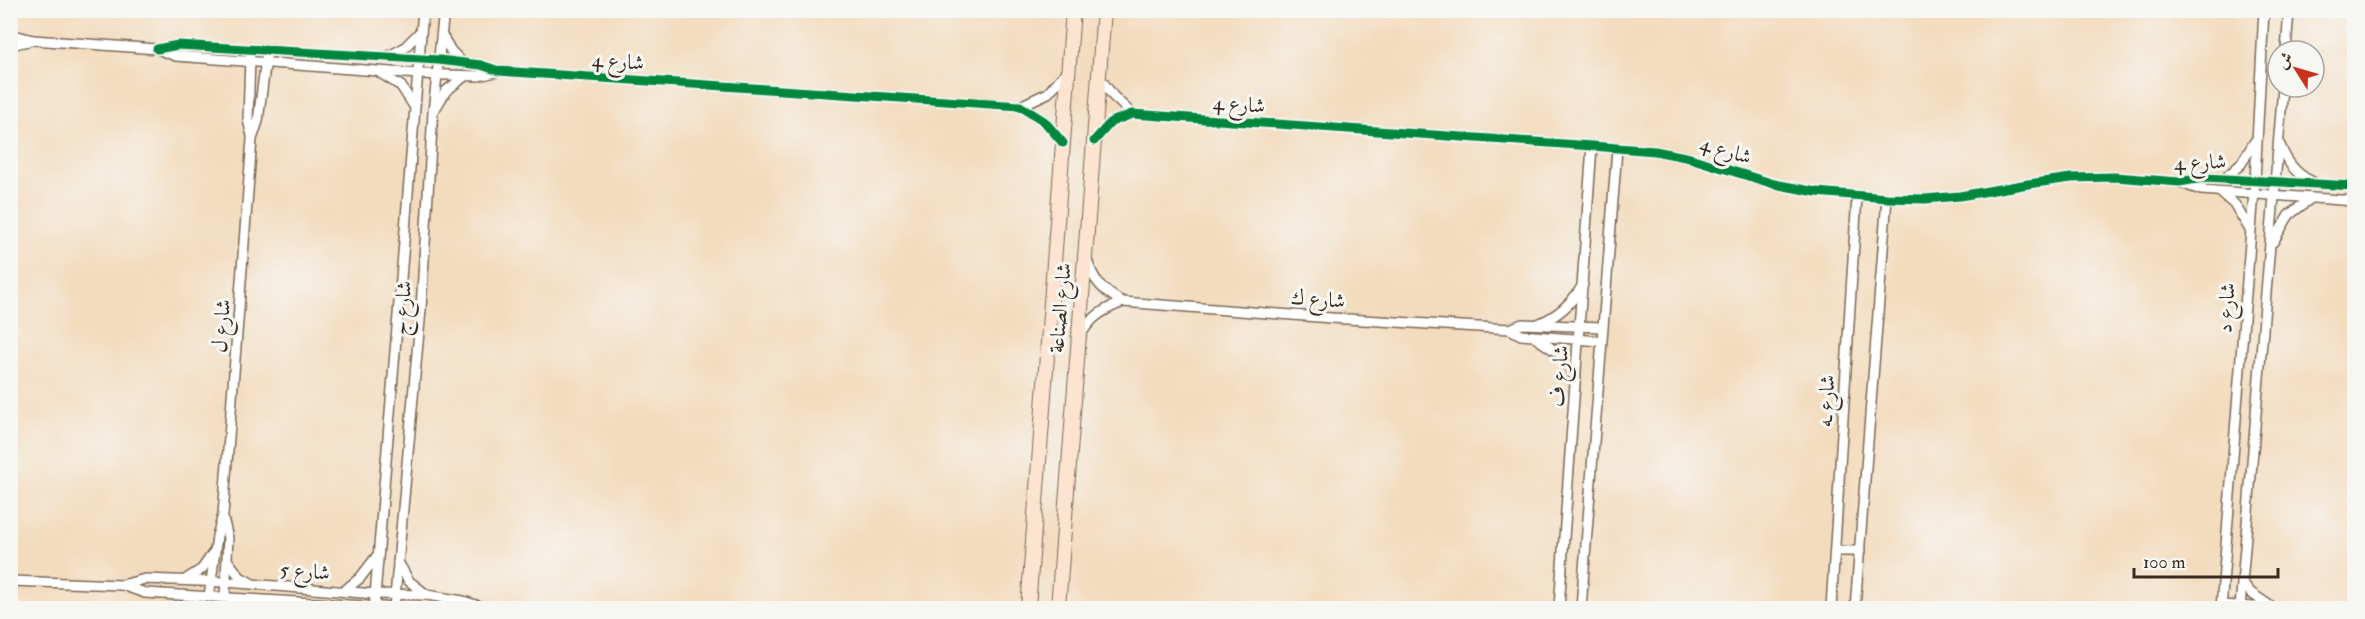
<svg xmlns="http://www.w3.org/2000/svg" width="2365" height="619" font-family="'IM FELL Double Pica',Amiri,serif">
  <rect width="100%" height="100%" fill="#f6f6f2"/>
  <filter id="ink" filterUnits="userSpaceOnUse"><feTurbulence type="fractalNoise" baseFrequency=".0167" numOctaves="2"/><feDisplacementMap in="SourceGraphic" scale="12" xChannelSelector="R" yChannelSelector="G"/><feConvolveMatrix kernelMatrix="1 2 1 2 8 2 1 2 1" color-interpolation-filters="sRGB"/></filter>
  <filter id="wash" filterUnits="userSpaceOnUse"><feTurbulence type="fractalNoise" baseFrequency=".008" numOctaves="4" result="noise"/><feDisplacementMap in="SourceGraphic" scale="24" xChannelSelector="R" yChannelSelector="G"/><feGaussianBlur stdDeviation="1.35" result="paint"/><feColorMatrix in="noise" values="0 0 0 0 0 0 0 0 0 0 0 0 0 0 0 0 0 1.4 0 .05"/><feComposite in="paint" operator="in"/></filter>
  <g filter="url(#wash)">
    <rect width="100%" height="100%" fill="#f3dbbd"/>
  </g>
  <g filter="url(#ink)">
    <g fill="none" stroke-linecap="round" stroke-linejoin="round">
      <!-- street casing -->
      <g stroke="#7b6856" stroke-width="12">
        <g id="street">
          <polyline points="10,34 33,40 157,49 176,56 418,74 478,76 496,72"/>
          <polyline points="443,37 451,51 463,63"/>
          <polyline points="10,45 33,40"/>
          <polyline points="157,49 178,45 439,60 481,65 499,71 1020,106 1044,121 1063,143"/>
          <polyline points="2286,51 2289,10"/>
          <polyline points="387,57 404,48 421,31"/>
          <polyline points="250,58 248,120 252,136"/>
          <polyline points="380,73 401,86 414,106"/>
          <polyline points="1100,78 1113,96 1132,114"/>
          <polyline points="1020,106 1048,93 1068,70"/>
          <polyline points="436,107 446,91 465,76"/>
          <polyline points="1095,139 1111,122 1132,114 1592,146 1655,151 1690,158 1774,184 1816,192 1887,198 1925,199 1960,196 2028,184 2071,178 2115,177 2179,182 2203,178 2224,179 2354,186"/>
          <path d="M2280,145C2286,161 2296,174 2311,181"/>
          <polyline points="2224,179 2241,164 2255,141"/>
          <polyline points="2181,183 2201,190 2354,201"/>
          <polyline points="2220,192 2235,205 2250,230"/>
          <polyline points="2273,242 2289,215 2310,199"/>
          <path d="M1087,260C1093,281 1104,292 1123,302L1331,318L1510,329L1522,324L1601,327"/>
          <path d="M1538,324C1558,316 1571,304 1583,285"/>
          <polyline points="1510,329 1521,335 1601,341"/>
          <path d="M1080,337C1089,318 1104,309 1123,302"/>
          <polyline points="1536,338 1560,354 1576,378"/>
          <polyline points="223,518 228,538 225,598"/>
          <polyline points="1835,551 1860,551"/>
          <polyline points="227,560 240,577 251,583"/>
          <polyline points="398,562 409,581 427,595"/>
          <polyline points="185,580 202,569 213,553"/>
          <polyline points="10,581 122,585 145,579 226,582 375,594 427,595 463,601 485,608"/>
          <polyline points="2242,582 2251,593 2273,608"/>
          <polyline points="122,585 145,593 398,608"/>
          <polyline points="344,591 360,578 377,556"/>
          <polyline points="209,597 217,536 223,515 252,139 258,121 267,51"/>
          <polyline points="2221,605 2269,608"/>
          <polyline points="374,608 423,10"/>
          <polyline points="394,608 421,309 433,112 444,10"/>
          <polyline points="1559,608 1592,146"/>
          <polyline points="1581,608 1617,149"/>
          <polyline points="1831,608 1857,196"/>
          <polyline points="1855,608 1887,198"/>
          <polyline points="2221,608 2255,180 2264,10"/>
          <polyline points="2240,608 2283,87"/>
        </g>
      </g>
      <!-- secondary casing -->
      <g stroke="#7b6856" stroke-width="16">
        <g id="secondary">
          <polyline points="1028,608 1073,10"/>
          <polyline points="1058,608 1104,10"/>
        </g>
      </g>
      <!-- street -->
      <use href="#street" stroke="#fff" stroke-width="9"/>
      <!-- secondary -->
      <use href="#secondary" stroke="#fde4d0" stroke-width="14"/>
      <!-- cycleway casing -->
      <g stroke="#f6f6f2" stroke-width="13">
        <g id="cycleway">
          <polyline points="157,49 178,45 439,60 481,65 499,71 1020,106 1044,121 1063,143"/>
          <polyline points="1094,141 1111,122 1132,114 1592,146 1655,151 1690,158 1774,184 1816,192 1887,198 1925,199 1960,196 2028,184 2071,178 2115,177 2179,182 2203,178 2224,179 2354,186"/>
        </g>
      </g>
      <!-- cycleway -->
      <use href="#cycleway" stroke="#00873e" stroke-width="9"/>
    </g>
  </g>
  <g text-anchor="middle" stroke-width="6" stroke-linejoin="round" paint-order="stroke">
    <!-- street labels -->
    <g font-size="21" fill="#3b2a1e" stroke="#f6f6f2">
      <text transform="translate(618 61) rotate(4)" y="7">شارع 4</text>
      <text transform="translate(1239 104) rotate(4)" y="7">شارع 4</text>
      <text transform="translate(1726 150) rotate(17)" y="7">شارع 4</text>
      <text transform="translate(2200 162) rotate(-2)" y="7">شارع 4</text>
      <text transform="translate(1318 299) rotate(4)" y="7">شارع ك</text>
      <text transform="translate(402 308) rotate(-85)" y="7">شارع ج</text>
      <text transform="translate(1060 308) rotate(-85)" y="7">شارع الصناعة</text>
      <text transform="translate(2226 308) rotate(-86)" y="7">شارع د</text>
      <text transform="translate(221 326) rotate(-85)" y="7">شارع ل</text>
      <text transform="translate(1559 376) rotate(-86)" y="7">شارع ف</text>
      <text transform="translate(1826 401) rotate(-87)" y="7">شارع ـه</text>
      <text transform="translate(305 571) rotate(4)" y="7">شارع 5</text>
    </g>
  </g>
  <!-- margin -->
  <rect width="2365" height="619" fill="none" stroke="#f6f6f2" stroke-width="36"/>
  <!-- north arrow -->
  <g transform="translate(2296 69) rotate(307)"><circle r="28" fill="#f6f6f2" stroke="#aba49d" stroke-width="1.5"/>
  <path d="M0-4.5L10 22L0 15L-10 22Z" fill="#c8321e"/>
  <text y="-9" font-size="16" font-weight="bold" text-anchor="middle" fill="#3b2a1e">ش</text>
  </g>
  <!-- scale -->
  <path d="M2134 568v9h144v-9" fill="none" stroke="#3b2a1e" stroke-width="3"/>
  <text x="2143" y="568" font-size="18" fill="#3b2a1e" stroke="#f6f6f2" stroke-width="4.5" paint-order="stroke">100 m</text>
</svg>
